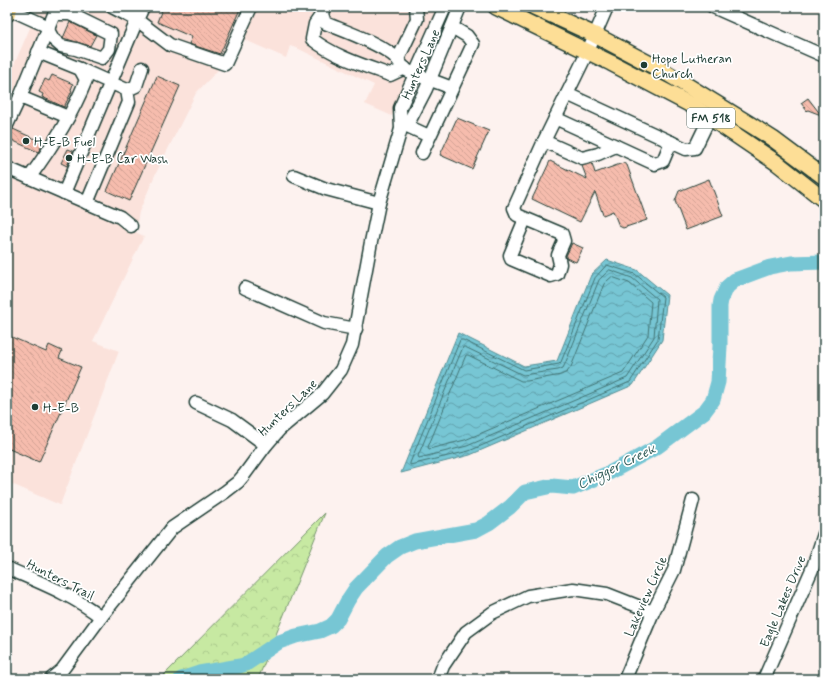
<svg xmlns="http://www.w3.org/2000/svg" width="831" height="686" font-family="Mynerve,sans-serif">
  <defs>
    <pattern id="forest-crowns" width="20" height="18" patternUnits="userSpaceOnUse"><rect width="20" height="18" fill="#c7e9a2"/><path d="M2 6a3 3 0 1 1 6 0M12 15a3 3 0 1 1 6 0" fill="none" stroke="#aac98c"/></pattern>
    <pattern id="water-waves" width="16" height="10" patternUnits="userSpaceOnUse"><rect width="16" height="10" fill="#77c6d4"/><path d="M0 5q4-4 8 0t8 0" fill="none" stroke="#61a2ad"/></pattern>
    <pattern id="building-back-hatch" width="6" height="6" patternUnits="userSpaceOnUse"><rect width="6" height="6" fill="#f6bcad"/><path d="M-1 5l2 2M0 0l6 6M5-1l2 2" fill="none" stroke="#d2a295"/></pattern>
  </defs>
  <rect width="100%" height="100%" fill="#fdf2ef"/>
  <filter id="ink" filterUnits="userSpaceOnUse"><feTurbulence type="fractalNoise" baseFrequency=".025" numOctaves="2"/><feDisplacementMap in="SourceGraphic" scale="8" xChannelSelector="R" yChannelSelector="G"/><feConvolveMatrix kernelMatrix="1 2 1 2 8 2 1 2 1" color-interpolation-filters="sRGB"/></filter>
  <g filter="url(#ink)">
    <!-- built -->
    <polygon fill="#fbe2db" points="39,7 438,7 392,116 365,104 374,85 299,49 290,46 286,58 236,36 217,71 196,93 155,175 139,212 135,232 144,236 93,341 119,351 60,505 7,482 7,81"/>
    <!-- forest -->
    <polygon fill="url(#forest-crowns)" stroke="#73936b" points="325,513 258,679 160,679"/>
    <!-- water -->
    <polygon fill="url(#water-waves)" stroke="#548f94" points="607,260 637,270 667,295 662,340 633,385 470,455 401,473 458,333 524,366 557,361 591,275"/>
    <g fill="none" stroke-linecap="round" stroke-linejoin="round">
      <!-- shore -->
      <g stroke="#427474" stroke-width="1">
        <polygon points="607,265 635,274 663,297 658,339 630,382 469,451 410,465 410,463 460,340 463,340 524,370 559,364 561,362 595,278"/>
        <polygon points="610,270 632,278 657,299 654,337 627,378 467,446 419,458 418,456 463,347 465,347 523,375 558,370 563,368 565,364 599,280"/>
        <polygon points="612,277 629,283 651,302 648,335 623,373 465,440 429,449 428,447 466,355 468,355 521,381 527,381 561,375 567,372 571,367 604,284"/>
      </g>
      <!-- river -->
      <polyline stroke="#77c6d4" stroke-width="15" points="181,679 199,673 240,666 246,664 279,642 296,636 320,631 331,626 338,619 348,600 356,588 387,556 400,547 415,541 476,530 489,523 510,507 525,492 552,486 573,488 609,473 657,447 704,412 713,400 718,382 720,346 720,306 721,300 727,287 735,280 770,267 791,263 824,262"/>
    </g>
    <!-- building -->
    <g fill="url(#building-back-hatch)" stroke="#1f3d34">
      <polygon points="163,7 241,7 220,54 189,44 192,37 157,22"/>
      <polygon points="70,22 96,35 90,46 63,38"/>
      <polygon points="52,75 73,84 71,90 72,91 64,107 42,97 43,94 39,92 45,79 49,81"/>
      <polygon points="157,76 180,86 129,201 107,191"/>
      <polygon points="808,98 821,115 808,110 807,111 801,103"/>
      <polygon points="457,118 489,131 472,169 440,155"/>
      <polygon points="13,129 44,143 38,152 7,138 8,132"/>
      <polygon points="68,149 73,151 67,166 61,163"/>
      <polygon points="550,161 587,179 582,166 586,165 592,163 595,173 623,163 627,165 647,220 623,228 619,226 613,211 603,215 595,192 580,222 532,199"/>
      <polygon points="709,179 723,216 686,230 675,201 679,191"/>
      <polygon points="572,243 583,248 576,262 566,258 566,256"/>
      <polygon points="7,335 46,352 49,345 62,351 59,358 81,367 39,462 7,448"/>
    </g>
    <g fill="none" stroke-linecap="round" stroke-linejoin="round">
      <!-- minor casing -->
      <g stroke="#1f3d34" stroke-width="15">
        <g id="minor">
          <polyline points="143,7 137,20 170,45 225,64 251,7"/>
          <path d="M324,7L322,14L325,23C347,32 371,40 390,53C397,57 400,64 405,69C415,76 439,82 451,88"/>
          <polyline points="713,7 824,56"/>
          <polyline points="7,8 49,27"/>
          <path d="M322,14L315,24L312,39C333,56 365,66 390,75L405,68"/>
          <polyline points="48,30 53,39 61,46 76,49 102,58 109,49 111,34 70,14 54,14"/>
          <polyline points="398,59 417,19 416,7"/>
          <polyline points="80,69 127,90 129,102 87,203"/>
          <polyline points="127,90 136,86 142,68"/>
          <polyline points="567,94 686,149 695,148 710,117"/>
          <polyline points="20,97 68,117"/>
          <polyline points="555,118 616,146"/>
          <polyline points="7,125 20,97 57,7"/>
          <polyline points="405,125 429,136"/>
          <polyline points="401,129 411,118 426,89 460,7"/>
          <polyline points="544,141 582,158 598,154 616,146 655,164 663,161 671,142"/>
          <polyline points="422,153 473,44 467,36 452,27"/>
          <polyline points="7,168 120,217 131,226"/>
          <polyline points="294,176 326,189 379,203"/>
          <path d="M29,178C52,147 72,115 86,80L80,69L38,52"/>
          <polyline points="64,193 137,20 112,7"/>
          <polyline points="525,219 510,255 511,259 551,276 557,274 560,264 558,255 564,241 562,234 517,215 514,208 544,141 588,51 607,7"/>
          <polyline points="245,288 324,323 356,329"/>
          <polyline points="196,403 232,420 266,445"/>
          <path d="M7,568C39,582 73,595 101,617"/>
          <polyline points="51,679 62,670 101,617 172,528 225,492 238,482 244,475 266,445 279,430 322,394 341,370 352,345 371,242 379,203 401,129 400,108 445,7"/>
          <polyline points="438,679 443,666 466,632 492,613 528,596 573,589 607,594 653,612"/>
          <polyline points="625,679 653,612 674,570 693,500"/>
          <polyline points="764,679 813,567 824,534"/>
        </g>
      </g>
      <!-- major casing -->
      <g stroke="#1f3d34" stroke-width="18">
        <g id="major">
          <polyline points="496,7 611,63 693,106 777,163 824,200"/>
          <polyline points="534,7 595,35 665,72 751,125 773,139 824,177"/>
          <polyline points="7,14 10,7"/>
        </g>
      </g>
      <!-- minor -->
      <use href="#minor" stroke="#fff" stroke-width="12"/>
      <!-- major -->
      <use href="#major" stroke="#fdde96" stroke-width="15"/>
    </g>
  </g>
  <!-- markers -->
  <g fill="#1f3d34" stroke="#fff" stroke-width="1.5">
    <circle cx="644" cy="65" r="4"/>
    <circle cx="26" cy="141" r="4"/>
    <circle cx="69" cy="158" r="4"/>
    <circle cx="35" cy="407" r="4"/>
  </g>
  <g text-anchor="middle" stroke-width="3.5" stroke-linejoin="round" paint-order="stroke">
    <!-- shield labels -->
    <rect fill="#fff" stroke="#627771" stroke-width="1" x="687" y="108" width="48" height="20" rx="3"/>
    <g font-size="12" font-weight="bold" fill="#1f3d34">
      <text x="711" y="122">FM 518</text>
    </g>
    <!-- poi labels -->
    <g font-size="13" fill="#1f3d34" stroke="#fff" text-anchor="start">
      <text x="652" y="63">Hope Lutheran<tspan x="652" dy="15">Church</tspan></text>
      <text x="34" y="146">H-E-B Fuel</text>
      <text x="77" y="163">H-E-B Car Wash</text>
      <text x="43" y="412">H-E-B</text>
    </g>
    <!-- street labels -->
    <g font-size="13" fill="#1f3d34" stroke="#fff">
      <text transform="translate(420 64) rotate(-66)" y="5">Hunters Lane</text>
      <text transform="translate(287 407) rotate(-44)" y="5">Hunters Lane</text>
      <text transform="translate(61 579) rotate(27)" y="5">Hunters Trail</text>
      <text transform="translate(645 596) rotate(-66)" y="5">Lakeview Circle</text>
      <text transform="translate(782 601) rotate(-67)" y="5">Eagle Lakes Drive</text>
    </g>
    <!-- water labels -->
    <g font-size="14" font-style="italic" fill="#355f5c" stroke="#fff">
      <text transform="translate(616 466) rotate(-26)" y="5">Chigger Creek</text>
    </g>
  </g>
  <!-- margin -->
  <rect width="831" height="686" fill="none" stroke="#fff" stroke-width="24"/>
  <rect x="12" y="12" width="807" height="662" fill="none" stroke="#1f3d34" stroke-width="1.5" filter="url(#ink)"/>
</svg>
